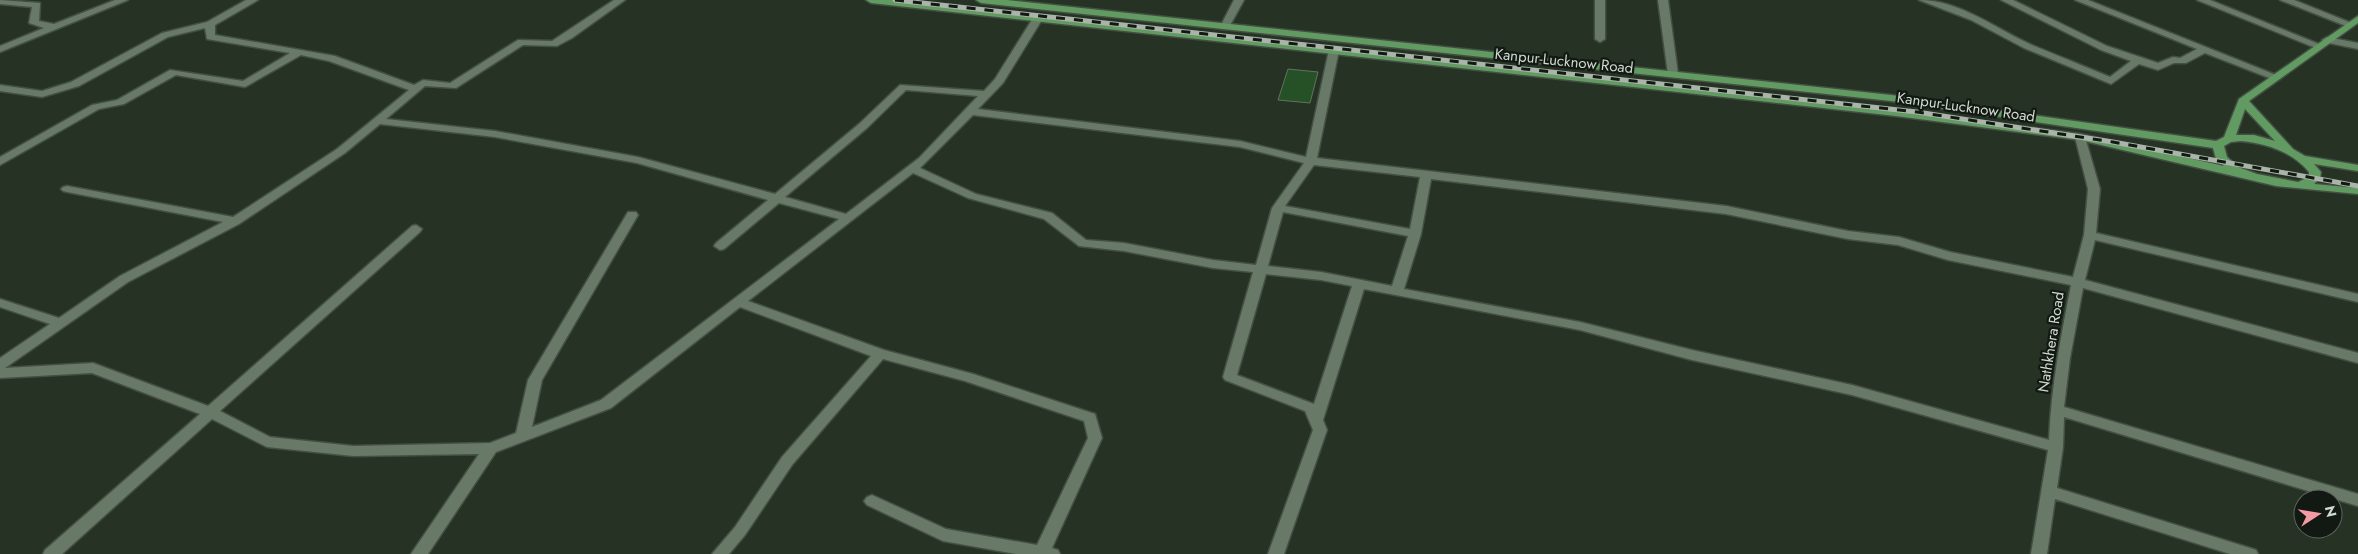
<svg xmlns="http://www.w3.org/2000/svg" width="2358" height="554" font-family="Jost,sans-serif">
  <rect width="100%" height="100%" fill="#253224"/>
  <!-- building -->
  <polygon fill="#265025" stroke="#637262" points="1288,69 1318,72 1310,103 1278,100"/>
  <g fill="none" stroke-linecap="round" stroke-linejoin="round">
    <!-- minor casing -->
    <g stroke="#444f44" stroke-width="3">
      <g id="minor">
        <polygon points="0,0 40,3 39,21 54,24 115,0 128,0 0,52 0,46 44,28 29,23 32,7 0,4"/>
        <path d="M246,0H258L215,25V35L335,56L414,85L423,80L450,83L518,40L552,41L614,0H625L572,38L557,46L523,45L456,88L425,86L386,119L495,131L638,157L775,194L859,124L900,85L984,91L995,79L1033,18L1038,15L1043,18L1003,83L978,109L1240,141L1306,157L1329,50L1334,47L1339,50L1317,158L1726,206L1848,231L1899,237L1950,252L2073,277L2084,235L2088,189L2075,137L2080,134L2085,137L2100,189L2096,233L2358,294V302L2095,240L2085,280L2358,353V363L2083,288L2070,358L2064,407L2358,494V506L2064,417L2063,447L2057,488L2250,548L2256,550L2258,554H2230L2055,499L2047,554H2031L2048,450L1852,395L1692,360L1580,330L1364,289L1323,420L1327,430L1284,554H1268L1313,430L1305,411L1225,380L1223,377L1253,272L1213,268L1124,251L1079,246L1044,219L968,198L913,173L748,301L884,350L973,374L1095,414L1102,438L1052,548L1058,550L1060,554H1016L943,541L867,505L864,501L867,497L872,495L946,529L1037,545L1088,438L1084,421L965,381L883,359L792,465L745,535L729,554H712L735,527L782,457L871,356L740,307L611,408L496,452L428,554H411L479,454L353,456L267,447L212,419L62,554H43L45,550L200,414L92,373L0,378V358L50,324L0,307V299L59,318L120,276L223,222L67,192L63,191L61,189L63,187L67,186L233,217L337,149L409,90L329,61L301,55L245,87L176,75L124,104L99,109L0,165V157L92,105L117,100L170,70L243,81L290,53L207,39L205,28L168,37L79,86L42,97L0,91V85L42,91L71,82L162,33L207,22ZM906,90L978,96L919,158L846,214L785,197L867,128ZM973,115L1240,147L1304,163L1272,208L1256,265L1213,260L1124,243L1086,240L1052,213L976,194L920,168ZM380,124L495,137L637,163L768,200L716,243L714,246L720,250L724,249L779,203L839,219L601,400L532,427L542,380L638,215L636,212H628L528,380L516,433L490,443L353,446L270,437L220,411L420,232L422,229L416,225L412,226L208,406L93,363L5,368L128,282L239,224L345,153ZM1314,165L1420,177L1410,229L1285,206ZM1431,179L1726,214L1848,239L1898,245L1948,260L2071,285C2061,336 2051,387 2049,440L1852,385L1692,350L1580,322L1404,289L1421,234ZM1283,212L1408,236L1392,286L1321,272L1268,266ZM1266,274L1321,280L1352,286L1314,404L1237,375Z"/>
        <polygon points="1234,0 1244,0 1228,29 1222,29 1220,27"/>
        <polygon points="1595,0 1605,0 1605,39 1600,42 1595,39"/>
        <polygon points="1658,0 1668,0 1678,74 1673,77 1668,74"/>
        <path d="M1919,0C1960,0 1996,29 2032,45C2058,56 2084,66 2110,77L2131,61L2101,50L2001,0H2013L2107,46L2158,63L2173,57L2180,58L2197,49L2075,0H2088L2281,77L2280,79H2272L2205,53L2186,63H2174L2158,70L2139,64L2111,84L2024,48L1971,20Z"/>
        <polygon points="2197,0 2210,0 2324,46 2322,48 2316,48"/>
        <polygon points="2280,0 2294,0 2354,24 2349,27 2346,26"/>
        <polygon points="2327,37 2358,43 2358,49 2324,42 2322,40"/>
      </g>
    </g>
    <!-- major casing -->
    <g stroke="#444f44" stroke-width="3">
      <path id="major" d="M866,0H896L1896,110L2080,134L2224,166L2216,159L2213,148L1891,101L981,3L976,0H1007L1891,95L2216,141L2224,137L2239,99L2358,16V23L2249,101L2293,149L2305,156L2358,165V171L2314,164L2321,172L2320,178L2314,184L2358,188V194L2276,186L2080,140L1896,116L871,3ZM2245,109L2275,141L2254,135H2236ZM2240,141C2266,143 2293,152 2309,172V177L2298,182L2257,174L2238,167L2227,157L2224,146L2231,142Z"/>
    </g>
    <!-- minor -->
    <use href="#minor" fill="#697968" fill-rule="evenodd"/>
    <!-- major -->
    <use href="#major" fill="#629b61" fill-rule="evenodd"/>
    <!-- rail casing -->
    <g stroke="#aab4aa" stroke-width="5">
      <polyline id="rail" points="895,0 1917,112 2113,142 2358,186"/>
    </g>
    <!-- rail -->
    <use href="#rail" stroke="#121812" stroke-width="3" stroke-dasharray="9" stroke-linecap="butt"/>
  </g>
  <g text-anchor="middle" stroke-width="4.5" stroke-linejoin="round" paint-order="stroke">
    <!-- street labels -->
    <g font-size="15" fill="#d0d9d0" stroke="#121812">
      <text transform="translate(1564 61) rotate(6)" y="5">Kanpur-Lucknow Road</text>
      <text transform="translate(1966 107) rotate(8)" y="5">Kanpur-Lucknow Road</text>
      <text transform="translate(2051 342) rotate(-81)" y="5">Nathkhera Road</text>
    </g>
  </g>
  <!-- north arrow -->
  <g transform="translate(2318 514) rotate(78)"><circle r="24" fill="#121812" stroke="#5e655e"/>
  <path d="M0-4L9 19L0 12L-9 19Z" fill="#f49aa3"/>
  <text y="-8" font-size="14" font-weight="bold" text-anchor="middle" fill="#d0d9d0">N</text>
  </g>
</svg>
